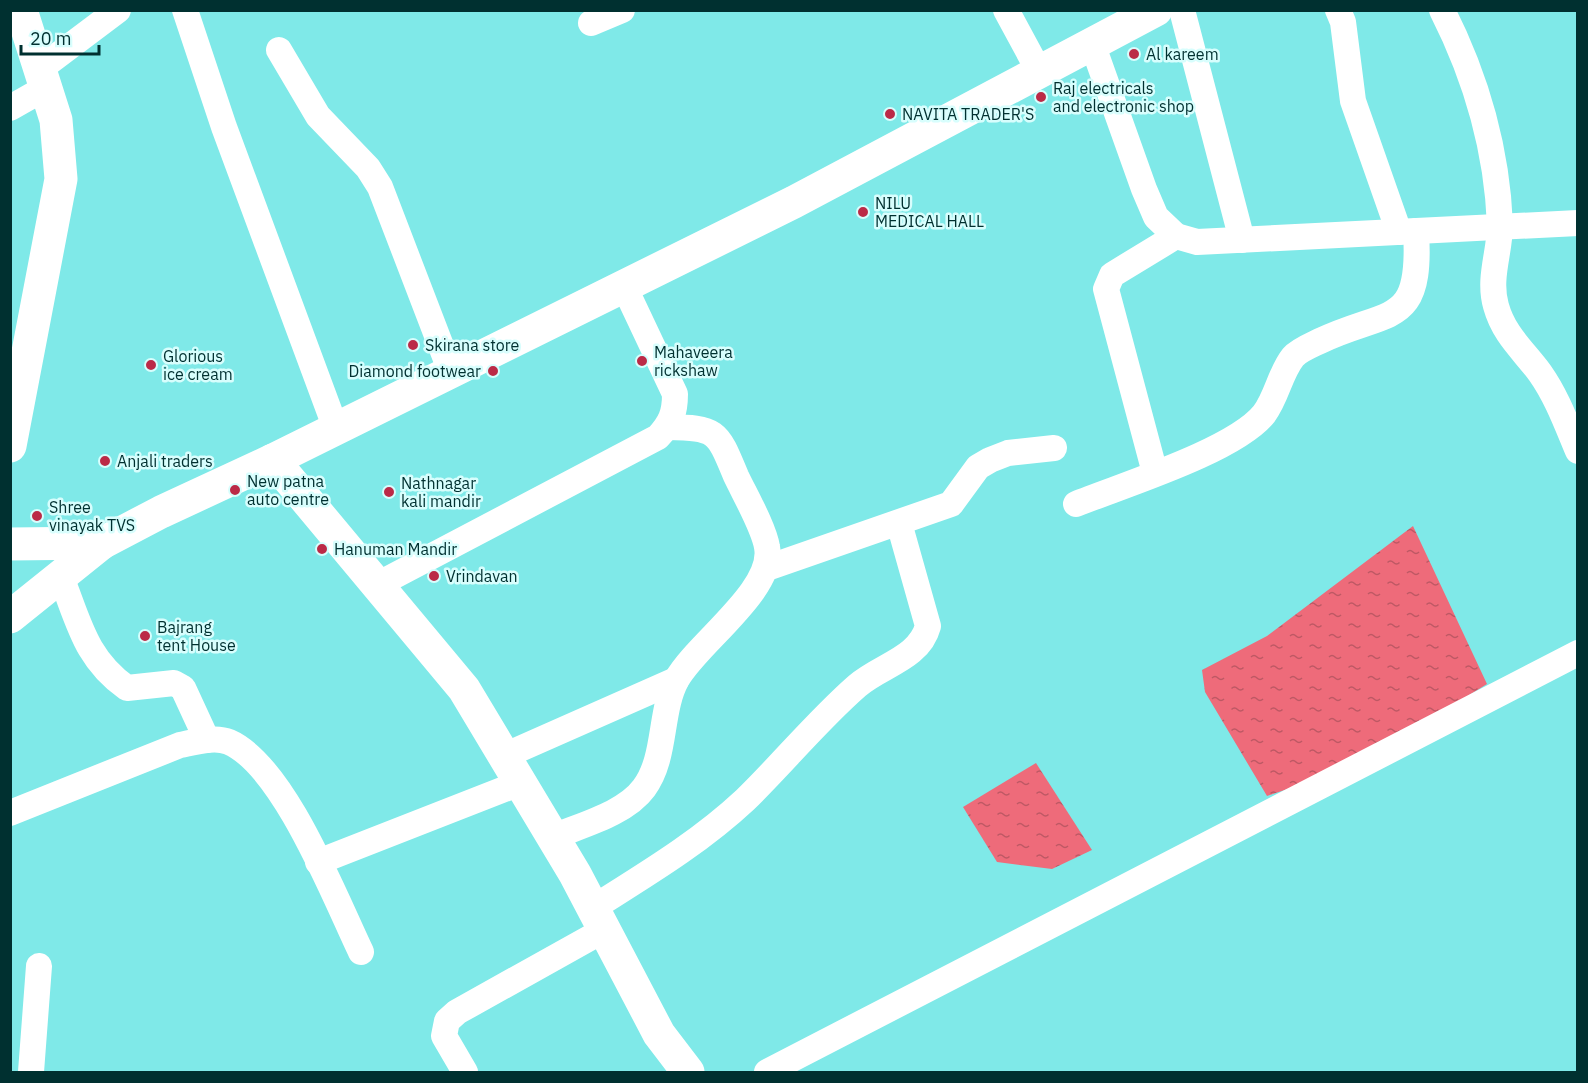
<svg xmlns="http://www.w3.org/2000/svg" width="1588" height="1083" font-family="'IBM Plex Sans',sans-serif">
  <defs>
    <pattern id="water-ripples" width="26" height="14" patternUnits="userSpaceOnUse" patternTransform="scale(1.5)"><rect width="26" height="14" fill="#ee6b7a"/><path d="M2 4q2-2 4 0t4 0M15 11q2-2 4 0t4 0" fill="none" stroke="#be5864"/></pattern>
  </defs>
  <rect width="100%" height="100%" fill="#7fe9e8"/>
  <!-- water -->
  <g fill="url(#water-ripples)">
    <polygon points="1413,526 1487,684 1355,766 1267,796 1205,692 1202,670 1267,636"/>
    <polygon points="1036,763 1092,850 1052,869 997,862 963,807"/>
  </g>
  <g fill="none" stroke-linecap="round" stroke-linejoin="round">
    <!-- street -->
    <g stroke="#fff" stroke-width="26">
      <polyline points="185,10 224,127 336,429"/>
      <polyline points="1006,10 1040,73"/>
      <polyline points="1182,10 1242,240"/>
      <polyline points="1338,10 1343,22 1353,101 1399,232"/>
      <path d="M1442,10C1476,77 1497,149 1500,225C1500,252 1488,278 1496,306C1504,335 1523,350 1540,373C1557,397 1567,425 1578,451"/>
      <polyline points="591,23 622,10"/>
      <polyline points="1093,46 1144,189 1156,217 1176,236 1197,242 1578,223"/>
      <polyline points="279,50 318,116 368,168 380,187 451,372"/>
      <polyline points="41,68 118,10"/>
      <polyline points="10,108 47,87"/>
      <polyline points="1155,473 1106,289 1112,275 1176,236"/>
      <path d="M1076,504C1123,485 1234,451 1264,414C1277,397 1280,373 1293,357C1299,350 1312,345 1320,341C1389,308 1422,329 1416,231"/>
      <polyline points="767,568 951,504 978,467 990,460 1008,453 1054,448"/>
      <path d="M61,577C79,622 85,658 127,688L174,683L183,688L207,740"/>
      <path d="M377,585L658,437C671,423 675,413 675,394L624,286"/>
      <polyline points="504,756 676,680"/>
      <path d="M10,813L180,745C195,742 215,736 229,742C284,766 335,898 361,952"/>
      <path d="M553,837C581,825 625,814 644,788C667,757 659,711 677,679C697,643 775,590 767,547C764,528 745,495 736,476C717,430 717,428 667,427"/>
      <polyline points="318,862 520,783"/>
      <path d="M593,908C645,875 699,843 745,800C783,763 817,721 857,686C881,665 919,659 928,626L899,523"/>
      <polyline points="31,1072 39,966"/>
      <polyline points="465,1072 444,1036 447,1021 457,1012 604,930"/>
      <polyline points="767,1072 1578,653"/>
    </g>
    <!-- secondary -->
    <g stroke="#fff" stroke-width="33">
      <polyline points="10,446 61,179 56,120 21,10"/>
      <polyline points="273,460 464,689 575,874 659,1034 688,1072"/>
      <polyline points="10,544 102,543"/>
    </g>
    <!-- primary -->
    <polyline stroke="#fff" stroke-width="33" points="10,617 102,543 161,512 273,460 794,202 1156,10"/>
  </g>
  <!-- markers -->
  <g fill="#bb2a47" stroke="#d8fefd" stroke-width="2">
    <circle cx="1134" cy="54" r="6"/>
    <circle cx="1041" cy="97" r="6"/>
    <circle cx="890" cy="114" r="6"/>
    <circle cx="863" cy="212" r="6"/>
    <circle cx="413" cy="345" r="6"/>
    <circle cx="642" cy="361" r="6"/>
    <circle cx="151" cy="365" r="6"/>
    <circle cx="493" cy="371" r="6"/>
    <circle cx="105" cy="461" r="6"/>
    <circle cx="235" cy="490" r="6"/>
    <circle cx="389" cy="492" r="6"/>
    <circle cx="37" cy="516" r="6"/>
    <circle cx="322" cy="549" r="6"/>
    <circle cx="434" cy="576" r="6"/>
    <circle cx="145" cy="636" r="6"/>
  </g>
  <g text-anchor="middle" stroke-width="5" stroke-linejoin="round" paint-order="stroke">
    <!-- poi labels -->
    <g font-size="16" fill="#003030" stroke="#d8fefd" text-anchor="start">
      <text x="1146" y="60">Al kareem</text>
      <text x="1053" y="94">Raj electricals<tspan x="1053" dy="18">and electronic shop</tspan></text>
      <text x="902" y="120">NAVITA TRADER'S</text>
      <text x="875" y="209">NILU<tspan x="875" dy="18">MEDICAL HALL</tspan></text>
      <text x="425" y="351">Skirana store</text>
      <text x="654" y="358">Mahaveera<tspan x="654" dy="18">rickshaw</tspan></text>
      <text x="163" y="362">Glorious<tspan x="163" dy="18">ice cream</tspan></text>
      <text x="481" y="377" text-anchor="end">Diamond footwear</text>
      <text x="117" y="467">Anjali traders</text>
      <text x="247" y="487">New patna<tspan x="247" dy="18">auto centre</tspan></text>
      <text x="401" y="489">Nathnagar<tspan x="401" dy="18">kali mandir</tspan></text>
      <text x="49" y="513">Shree<tspan x="49" dy="18">vinayak TVS</tspan></text>
      <text x="334" y="555">Hanuman Mandir</text>
      <text x="446" y="582">Vrindavan</text>
      <text x="157" y="633">Bajrang<tspan x="157" dy="18">tent House</tspan></text>
    </g>
  </g>
  <!-- border -->
  <rect width="1588" height="1083" fill="none" stroke="#003030" stroke-width="24"/>
  <!-- scale -->
  <path d="M21 45v9h78v-9" fill="none" stroke="#003030" stroke-width="3"/>
  <text x="30" y="45" font-size="18" fill="#003030" stroke="#d8fefd" stroke-width="4.5" paint-order="stroke">20 m</text>
</svg>
